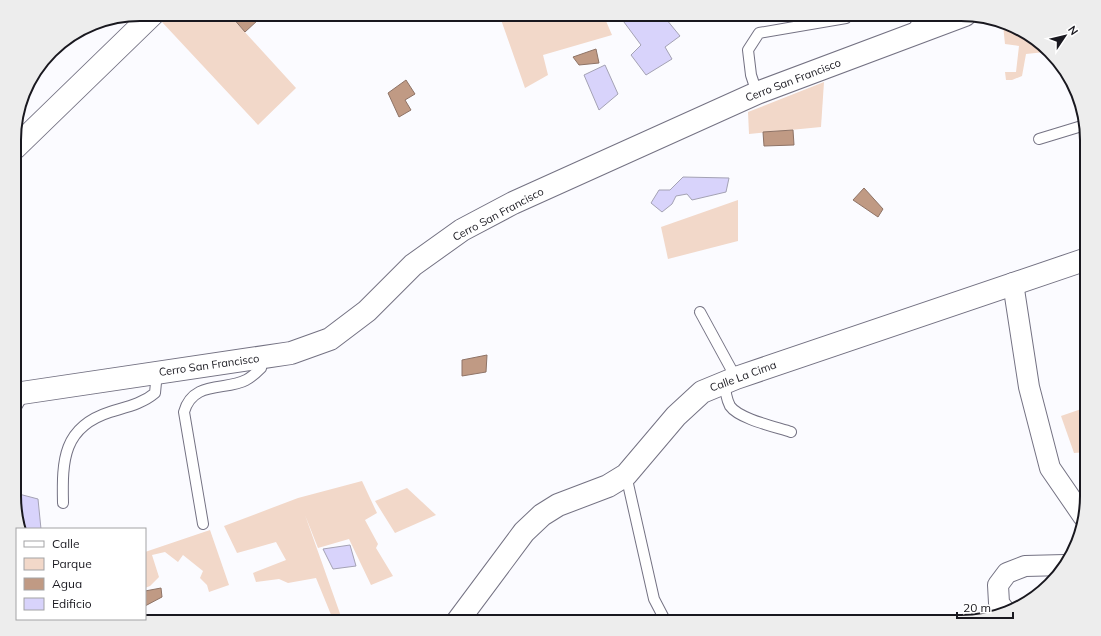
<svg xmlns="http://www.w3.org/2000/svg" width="1101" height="636" font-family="Mulish,sans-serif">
  <rect width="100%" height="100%" fill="#fbfbff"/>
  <!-- green -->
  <g fill="#f2d8c9">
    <polygon points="168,14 236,14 232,18 296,88 258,125 161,21"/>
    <polygon points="499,14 603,14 612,35 543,55 548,75 525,88"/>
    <polygon points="1003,25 1024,31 1045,52 1026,54 1022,76 1012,80 1006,80 1005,72 1016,72 1019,46 1005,44"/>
    <polygon points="824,82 821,127 749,134 748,112"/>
    <polygon points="738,200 738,241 668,259 661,227"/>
    <polygon points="1087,407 1087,452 1074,453 1061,416"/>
    <polygon points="362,481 377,513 365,520 378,544 376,548 393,576 371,585 349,539 318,548 305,515 343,622 334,622 316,578 288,583 279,579 256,582 253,573 286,560 276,542 237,553 224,526 298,498"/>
    <polygon points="407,488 436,515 395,533 375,501"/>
    <polygon points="210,530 229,585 209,592 207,585 200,578 203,571 183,555 178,562 165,552 152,555 159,577 150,586 145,588 145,552"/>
  </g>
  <!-- water -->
  <g fill="#c09a84" stroke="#8e7366">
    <polygon points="236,14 252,14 258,20 245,32 232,17"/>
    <polygon points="596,49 599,63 579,65 573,57"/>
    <polygon points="406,80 415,94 405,100 411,110 399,117 388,93"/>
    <polygon points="793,130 794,145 764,146 763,132"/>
    <polygon points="864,188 883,209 878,217 853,200"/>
    <polygon points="487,355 486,372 462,376 462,360"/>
    <polygon points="161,588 162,597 145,606 145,591"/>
  </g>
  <!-- building -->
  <g fill="#d8d3fb" stroke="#a4a2b4">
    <polygon points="618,14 662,14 680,36 665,47 672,59 646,75 631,55 641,45"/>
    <polygon points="605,65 618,94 599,110 584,75"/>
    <polygon points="683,177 729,178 726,192 692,200 687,194 676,196 672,204 662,212 651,203 659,190 670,190"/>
    <polygon points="15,493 38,499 41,529 25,529 24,521 18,521 15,512"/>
    <polygon points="350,545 356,566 333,569 323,549"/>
    <polygon points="181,618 181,622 147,622"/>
  </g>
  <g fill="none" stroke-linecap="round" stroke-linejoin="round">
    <!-- service casing -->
    <g stroke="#747283" stroke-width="12">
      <g id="service">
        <polyline points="757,93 751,75 748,50 759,33 846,18"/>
        <polyline points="1039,139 1085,125"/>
        <polyline points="700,312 736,378"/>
        <path d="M725,382C725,390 726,398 730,406C739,419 776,427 791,432"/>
        <polyline points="15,409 24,394"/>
        <polyline points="626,475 654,599 666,622"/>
        <path d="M63,503C62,460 63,427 110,412C126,407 142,404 155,393L157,372"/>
        <path d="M203,524L184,412C193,380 226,391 246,380C252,377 257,372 261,368L263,358"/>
      </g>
    </g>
    <!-- minor casing -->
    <g stroke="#747283" stroke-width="22">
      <g id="minor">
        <polyline points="917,32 929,14"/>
        <polyline points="1013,283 1029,387 1050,468 1083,516"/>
        <polyline points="1005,611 999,603 998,585 1007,573 1025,566 1065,565"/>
      </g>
    </g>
    <!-- tertiary casing -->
    <g stroke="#747283" stroke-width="24">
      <g id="tertiary">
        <polyline points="15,148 153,14"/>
        <polyline points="15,394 291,353 330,339 367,311 413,265 462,230 513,203 757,93 965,15"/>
        <polyline points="457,622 524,532 542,515 558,505 608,486 626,475 676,416 702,392 736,378 1087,259"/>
      </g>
    </g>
    <!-- service -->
    <use href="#service" stroke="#fff" stroke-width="10"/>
    <!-- minor -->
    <use href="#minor" stroke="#fff" stroke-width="20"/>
    <!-- tertiary -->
    <use href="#tertiary" stroke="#fff" stroke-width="22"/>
  </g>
  <g text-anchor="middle" stroke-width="4" stroke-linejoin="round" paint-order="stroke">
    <!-- street labels -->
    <g font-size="11" fill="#19181f" stroke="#fff">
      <text transform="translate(793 80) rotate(-21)" y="4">Cerro San Francisco</text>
      <text transform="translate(498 214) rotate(-28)" y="4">Cerro San Francisco</text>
      <text transform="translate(209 365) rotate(-8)" y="4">Cerro San Francisco</text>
      <text transform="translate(743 376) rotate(-20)" y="4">Calle La Cima</text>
    </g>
  </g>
  <!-- crop -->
  <path d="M0 0H1101V636H0ZM140 21H961A119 119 0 0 1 1080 140V496A119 119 0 0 1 961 615H140A119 119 0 0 1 21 496V140A119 119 0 0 1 140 21Z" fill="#ededed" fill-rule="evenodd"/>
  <path fill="none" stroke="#19181f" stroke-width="2" d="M140 21H961A119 119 0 0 1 1080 140V496A119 119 0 0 1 961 615H140A119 119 0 0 1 21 496V140A119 119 0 0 1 140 21Z"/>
  <!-- legend -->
  <rect x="16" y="528" width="130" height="92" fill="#ffffff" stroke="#a3a3a5"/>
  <rect x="24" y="541" width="20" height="6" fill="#ffffff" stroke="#a3a3a5"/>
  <text x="52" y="548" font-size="12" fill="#19181f">Calle</text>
  <rect x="24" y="558" width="20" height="12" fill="#f2d8c9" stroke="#a3a3a5"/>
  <text x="52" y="568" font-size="12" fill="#19181f">Parque</text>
  <rect x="24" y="578" width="20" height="12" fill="#c09a84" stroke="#a3a3a5"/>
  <text x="52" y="588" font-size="12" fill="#19181f">Agua</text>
  <rect x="24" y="598" width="20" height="12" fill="#d8d3fb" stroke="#a3a3a5"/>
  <text x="52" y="608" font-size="12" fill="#19181f">Edificio</text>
  <!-- north arrow -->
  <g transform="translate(1065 36) rotate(55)" stroke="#ffffff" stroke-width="3" paint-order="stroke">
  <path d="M0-3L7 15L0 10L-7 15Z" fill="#19181f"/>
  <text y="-6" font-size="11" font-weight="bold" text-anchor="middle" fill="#19181f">N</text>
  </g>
  <!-- scale -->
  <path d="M957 612v6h56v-6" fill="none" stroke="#19181f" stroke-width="2"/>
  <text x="963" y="612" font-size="12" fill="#19181f" stroke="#ffffff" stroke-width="3" paint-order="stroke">20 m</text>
</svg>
